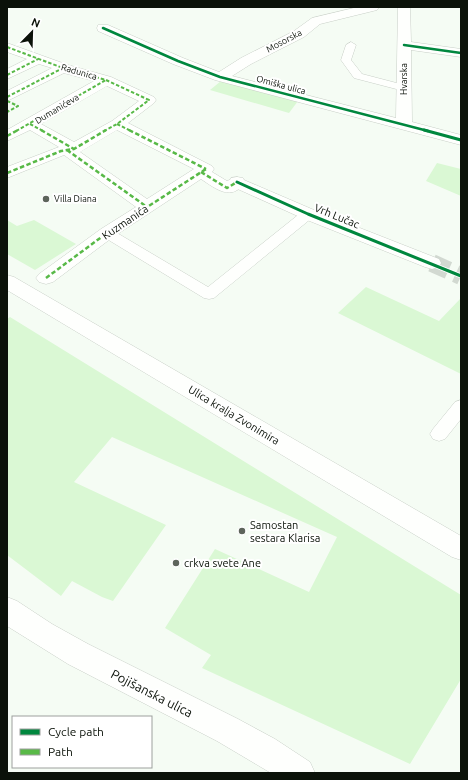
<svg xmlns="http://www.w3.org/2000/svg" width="468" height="780" font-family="Ubuntu,sans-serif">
  <rect width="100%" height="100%" fill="#f5fcf4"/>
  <!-- green -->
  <g fill="#daf8d4">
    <polygon points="221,81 298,101 289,113 210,90"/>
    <polygon points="437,163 461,169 461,196 426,181"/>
    <polygon points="7,220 17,226 34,220 76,244 35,270 7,254"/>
    <polygon points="366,287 439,321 461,298 461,374 338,313"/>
    <polygon points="10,317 461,595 461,679 410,764 202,668 211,655 165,628 215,549 309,592 337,537 112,437 74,482 166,525 113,601 102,597 72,581 61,596 7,555 7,319"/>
  </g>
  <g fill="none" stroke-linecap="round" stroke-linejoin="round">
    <!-- minor-tunnel -->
    <polyline stroke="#d2d9d1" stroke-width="18" stroke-dasharray="18 8" stroke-linecap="butt" points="432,263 461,276"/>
    <!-- service casing -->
    <g stroke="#c9d0c8" stroke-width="1">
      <g id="service">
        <polygon points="351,42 356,45 351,60 362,74 408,86 410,88 408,90 404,91 354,78 341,60 346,45"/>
        <polygon points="308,210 313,211 315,214 313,217 214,298 209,299 204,298 102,236 100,233 102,230 107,229 112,230 208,287 303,211"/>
        <polygon points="461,400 461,419 445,439 439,441 433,439 430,434 433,429 455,402"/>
      </g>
    </g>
    <!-- pedestrian casing -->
    <g stroke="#c9d0c8" stroke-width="1">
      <path id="pedestrian" d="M7,43L68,65L111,77L154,97L156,100L154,103L128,123L212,166L214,169L212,172L227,181L237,177L243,178L245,182C232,202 216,189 201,179L113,237L53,282L46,284L39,282L36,278L39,274L101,229L136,207L64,155L7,178V167L59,147L30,130L7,141V130L94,81L64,73L7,101V91L52,68L39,64L7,79V69L27,59L7,52ZM107,86L139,101L112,121L74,142L41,124ZM117,130L194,169L147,199L80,152Z"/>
    </g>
    <!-- minor casing -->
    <g stroke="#c9d0c8" stroke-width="1">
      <g id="minor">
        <polygon points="358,7 379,7 377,10 320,24 304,37 251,64 232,76 396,118 398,7 410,7 411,42 461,49 461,57 411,50 412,122 461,135 461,145 215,80 173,64 98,31 97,28 98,25 108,25 183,58 219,72 241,58 294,31 312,18"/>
        <polygon points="237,177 314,210 439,259 441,263 439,267 432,269 425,267 302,218 231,186 229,182 231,178"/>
      </g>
    </g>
    <!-- primary casing -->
    <g stroke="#c9d0c8" stroke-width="1">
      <g id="primary">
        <polygon points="7,275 14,277 461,536 461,560 452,557 7,290"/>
        <polygon points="7,597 17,601 52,624 88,644 238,719 275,739 310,762 315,773 271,773 217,741 68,664 7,626"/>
      </g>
    </g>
    <!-- service -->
    <use href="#service" fill="#fefffd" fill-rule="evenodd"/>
    <!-- pedestrian -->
    <use href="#pedestrian" fill="#fefffd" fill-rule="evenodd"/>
    <!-- minor -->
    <use href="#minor" fill="#fefffd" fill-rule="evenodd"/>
    <!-- primary -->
    <use href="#primary" fill="#fefffd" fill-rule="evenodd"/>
    <!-- quiet-far1 -->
    <g stroke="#58b947" stroke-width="2" stroke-dasharray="3.5 2" stroke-linecap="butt">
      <polyline points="7,47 63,68 106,80 149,100 117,124 104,131"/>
      <polyline points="7,75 38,59"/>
      <polyline points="7,97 63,68"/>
      <polyline points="7,101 18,106 7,112"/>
      <polyline points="30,124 43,131"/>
      <polyline points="117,124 131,131"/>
      <polyline points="16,131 106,80"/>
    </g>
    <!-- quiet -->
    <g stroke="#58b947" stroke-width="2.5" stroke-dasharray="4.5 2.5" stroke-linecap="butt">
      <polyline points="41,130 74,149"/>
      <polyline points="129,130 206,169"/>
      <polyline points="7,136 18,130"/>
      <polyline points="67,150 147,207"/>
      <polyline points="201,172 227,188 237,182"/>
      <polyline points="7,173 61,151 74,149 106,130"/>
      <polyline points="46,278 107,233 206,169"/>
    </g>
    <!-- cycleway-far1 casing -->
    <g stroke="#fff" stroke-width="4">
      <g id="cycleway-far1">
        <polyline points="103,28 178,61 220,77 428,131"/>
        <polyline points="404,45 461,53"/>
      </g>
    </g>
    <!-- cycleway casing -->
    <g stroke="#fff" stroke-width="5">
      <g id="cycleway">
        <polyline points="424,130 461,140"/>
        <polyline points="237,182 308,214 461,276"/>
      </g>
    </g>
    <!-- cycleway-far1 -->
    <use href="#cycleway-far1" stroke="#00873e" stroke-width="2.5"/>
    <!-- cycleway -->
    <use href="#cycleway" stroke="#00873e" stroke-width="3"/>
  </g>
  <!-- markers -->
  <g fill="#5d645b" stroke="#fff" stroke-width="1.5">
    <circle cx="46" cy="199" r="4"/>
    <circle cx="242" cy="531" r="4"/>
    <circle cx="176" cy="563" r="4"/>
  </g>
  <g text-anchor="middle" stroke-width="4" stroke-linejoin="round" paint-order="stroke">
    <!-- far-street labels -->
    <g font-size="9" fill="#0b1209" stroke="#fff">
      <text transform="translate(284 41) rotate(-28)" y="3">Mosorska</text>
      <text transform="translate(79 72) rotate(16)" y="3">Radunica</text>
      <text transform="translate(404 79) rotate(-90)" y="3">Hvarska</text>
      <text transform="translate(281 85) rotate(15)" y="3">Omiška ulica</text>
      <text transform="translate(57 109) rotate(-31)" y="3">Dumanićeva</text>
    </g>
    <!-- far-poi labels -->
    <g font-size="9" fill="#0b1209" stroke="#fff" text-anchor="start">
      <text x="54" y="202">Villa Diana</text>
    </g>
    <!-- street labels -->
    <g font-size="11" fill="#0b1209" stroke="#fff">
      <text transform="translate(337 216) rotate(22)" y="4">Vrh Lučac</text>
      <text transform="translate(125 222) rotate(-34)" y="4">Kuzmanića</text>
      <text transform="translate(234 415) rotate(31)" y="4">Ulica kralja Zvonimira</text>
    </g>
    <!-- poi labels -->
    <g font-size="11" fill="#0b1209" stroke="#fff" text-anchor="start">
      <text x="250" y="529">Samostan<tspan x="250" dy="13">sestara Klarisa</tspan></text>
      <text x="184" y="567">crkva svete Ane</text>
    </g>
    <!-- near-street labels -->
    <g font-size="13" fill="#0b1209" stroke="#fff">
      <text transform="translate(152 693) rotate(27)" y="5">Pojišanska ulica</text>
    </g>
  </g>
  <!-- border -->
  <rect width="468" height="780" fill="none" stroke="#0b1209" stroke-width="16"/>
  <!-- legend -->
  <rect x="12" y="716" width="140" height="52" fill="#ffffff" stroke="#9da09d"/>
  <rect x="20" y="729" width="20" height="6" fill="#00873e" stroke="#9da09d"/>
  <text x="48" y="736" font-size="12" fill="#0b1209">Cycle path</text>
  <rect x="20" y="749" width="20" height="6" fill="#58b947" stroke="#9da09d"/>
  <text x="48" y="756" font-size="12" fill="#0b1209">Path</text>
  <!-- north arrow -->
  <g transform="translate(32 32) rotate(23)" stroke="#ffffff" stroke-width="3" paint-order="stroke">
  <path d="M0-3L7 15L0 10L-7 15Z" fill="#0b1209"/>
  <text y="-6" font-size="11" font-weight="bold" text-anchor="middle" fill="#0b1209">N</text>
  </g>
</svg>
